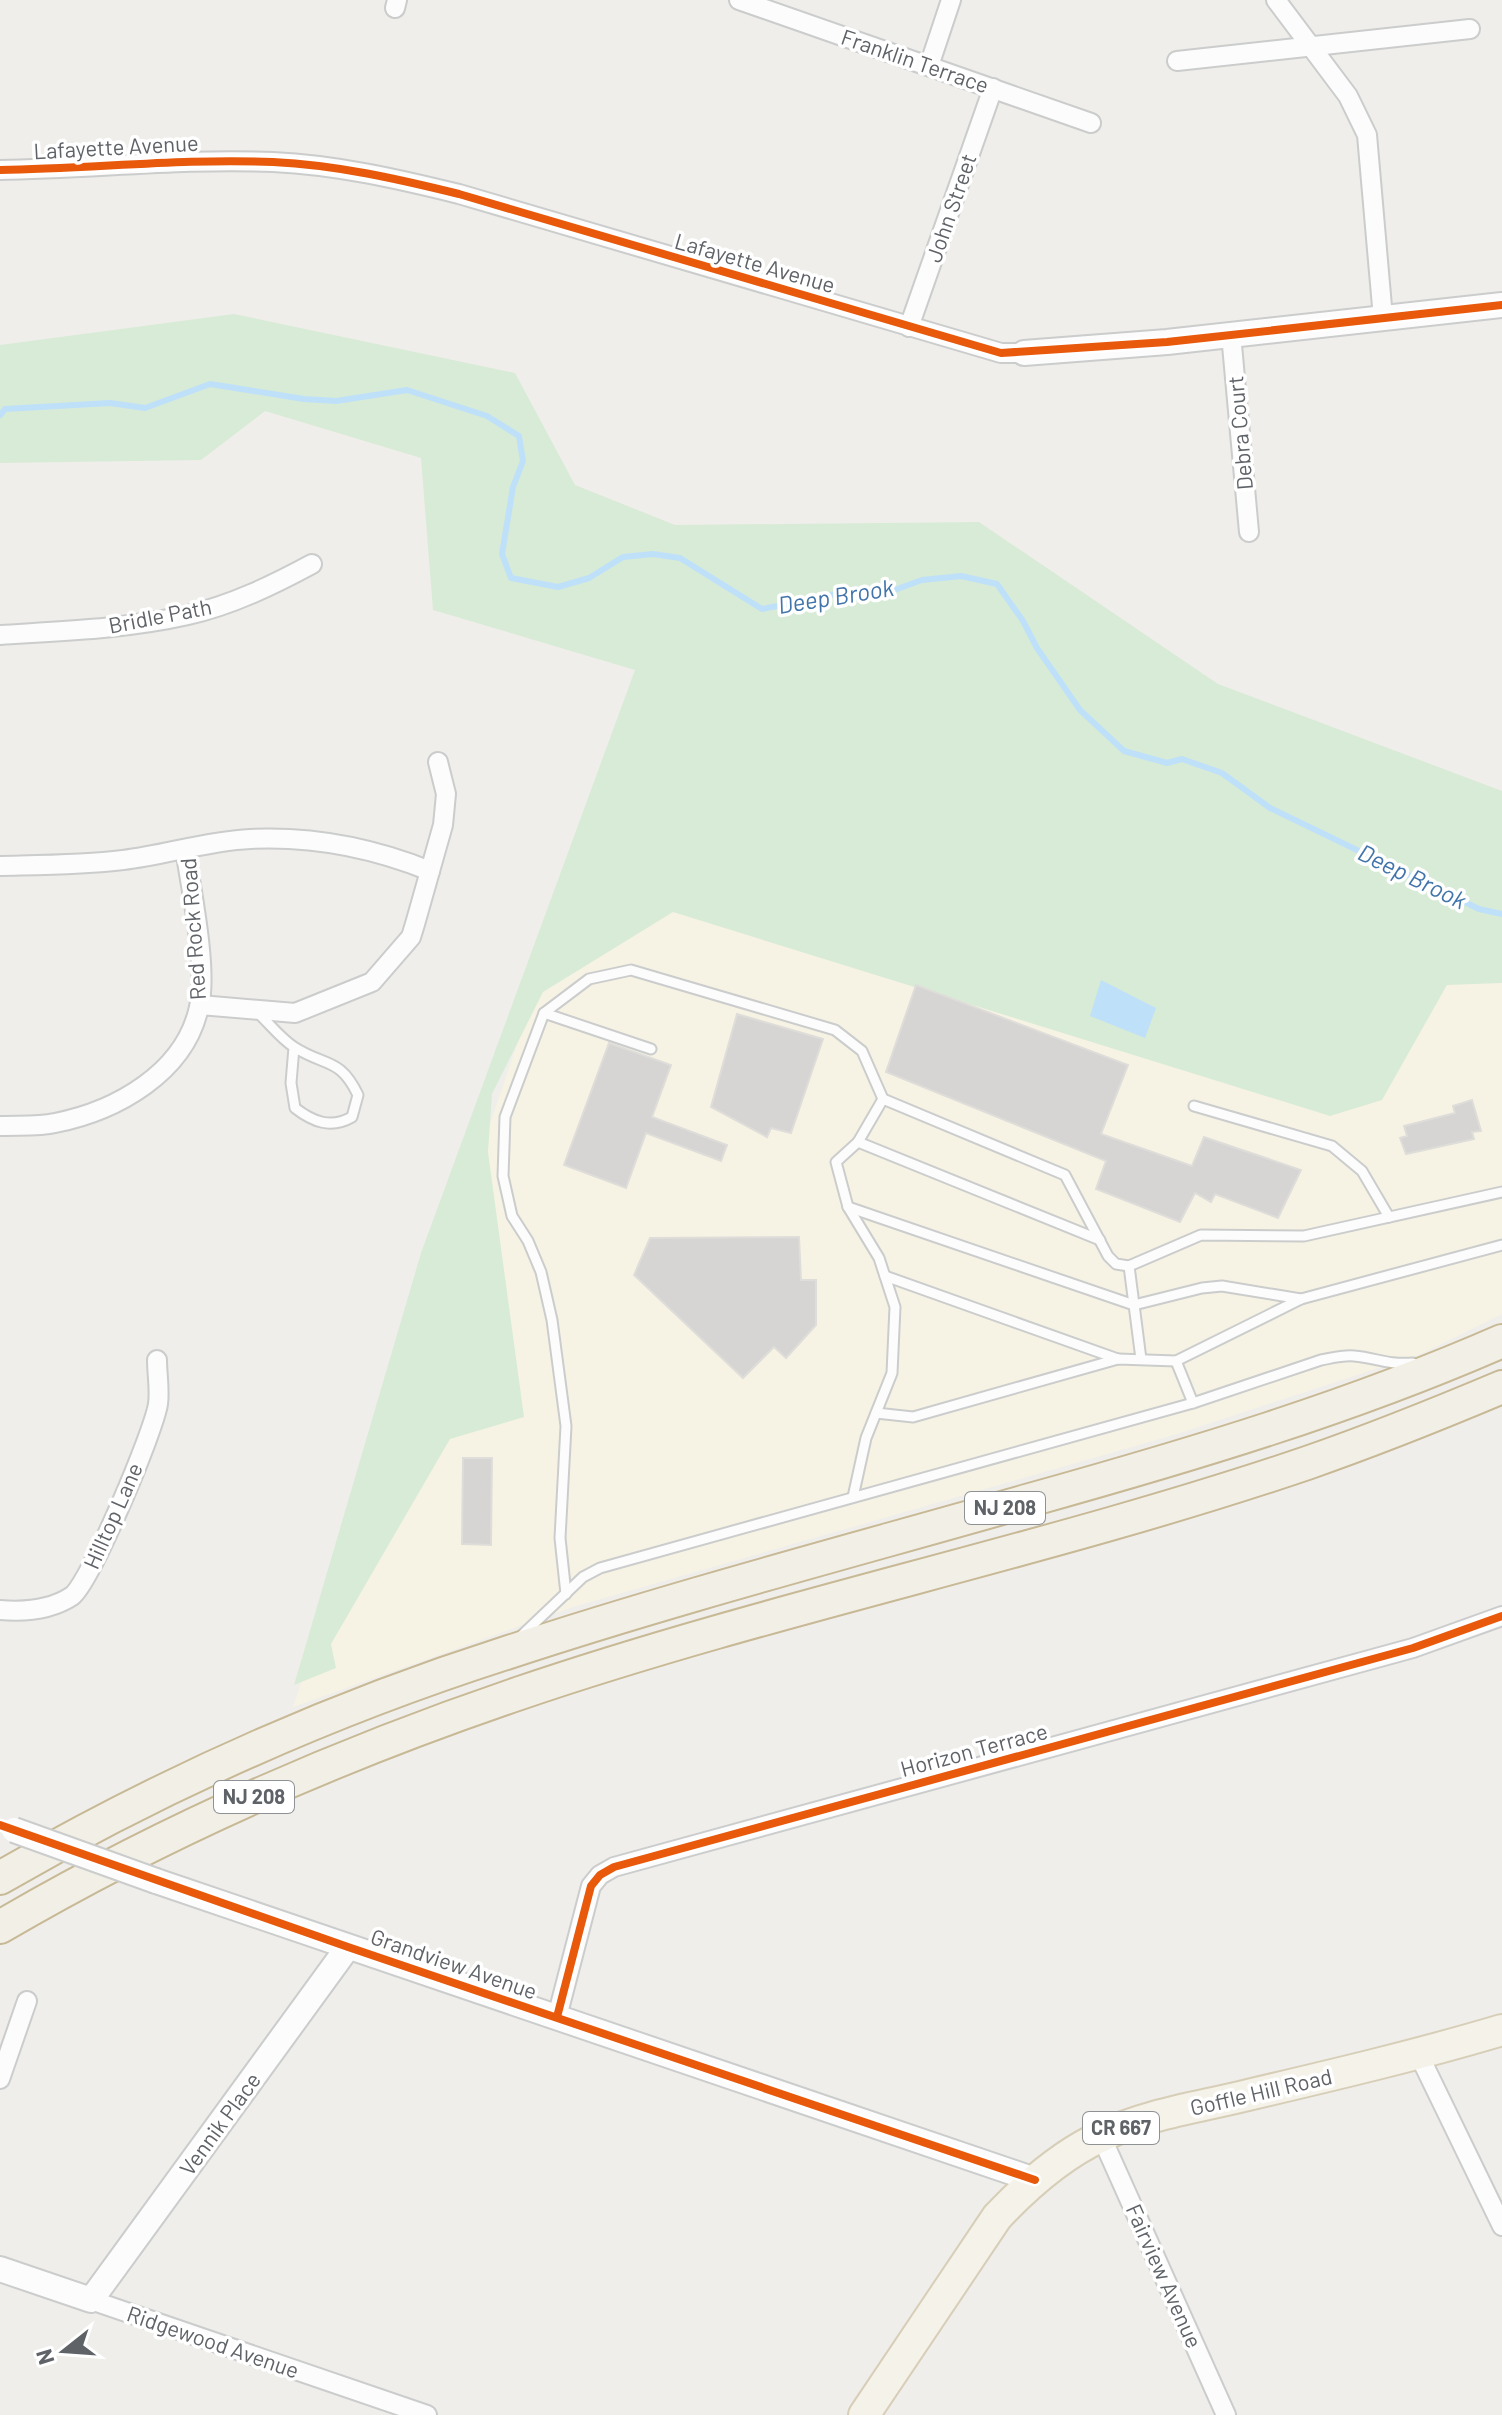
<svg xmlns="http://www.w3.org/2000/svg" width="1502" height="2415" font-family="Barlow,sans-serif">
  <rect width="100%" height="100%" fill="#efeeea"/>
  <!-- commercial -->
  <polygon fill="#f7f3e4" points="642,675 1502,897 1502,1314 1421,1354 1177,1434 573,1607 293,1707"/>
  <!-- green -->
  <polygon fill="#d8ebd6" points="234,314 515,373 575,485 675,525 979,522 1218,684 1502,791 1502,983 1447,985 1382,1100 1330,1116 673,912 543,992 492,1094 488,1152 524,1417 450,1439 331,1644 336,1668 294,1685 421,1253 635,670 433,610 421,458 265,411 201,460 0,463 0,345"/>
  <!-- water -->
  <polygon fill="#bfe0f9" points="1101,980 1156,1008 1145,1038 1090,1016"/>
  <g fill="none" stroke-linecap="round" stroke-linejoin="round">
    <!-- stream -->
    <polyline stroke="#bfe0f9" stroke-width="6" points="0,415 5,409 110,403 145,408 210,384 304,399 336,401 407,390 487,416 519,436 523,461 513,487 502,554 511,578 558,587 589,578 623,557 653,554 680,558 762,609 860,589 886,593 922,580 961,576 997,584 1023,621 1037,648 1080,710 1124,751 1167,763 1182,759 1222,773 1270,808 1479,909 1502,914"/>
  </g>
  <!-- building -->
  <g fill="#d6d5d3" stroke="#deddd9" stroke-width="2">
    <polygon points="916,985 1128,1065 1101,1134 1192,1166 1204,1137 1301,1170 1278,1218 1215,1194 1211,1202 1195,1193 1180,1222 1096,1189 1106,1161 886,1072"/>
    <polygon points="737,1014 823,1039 791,1133 771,1128 767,1137 711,1107"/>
    <polygon points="609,1043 671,1065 652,1117 727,1145 721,1161 646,1133 626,1188 564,1165"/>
    <polygon points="1472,1100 1481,1131 1472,1132 1474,1139 1406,1154 1400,1138 1407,1136 1404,1126 1455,1113 1453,1106"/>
    <polygon points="799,1237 801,1280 816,1280 816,1325 786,1358 774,1347 743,1378 634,1275 650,1238"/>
    <polygon points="463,1458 492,1458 491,1545 462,1544"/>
  </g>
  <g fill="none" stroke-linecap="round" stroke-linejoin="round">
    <!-- service casing -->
    <g stroke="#cbcccc" stroke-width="13">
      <g id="service">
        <path d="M257,1012C269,1023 281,1039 294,1047C325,1067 340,1057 358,1095L352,1117C331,1129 313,1122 295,1108L291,1083L294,1047"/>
        <polyline points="544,1013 651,1049"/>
        <polyline points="1194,1106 1332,1146 1362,1171 1389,1217"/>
        <polyline points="858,1142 1100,1240"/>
        <polyline points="848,1207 1134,1305 1202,1288 1222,1286 1301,1299"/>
        <polyline points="1129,1266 1141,1359"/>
        <polyline points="885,1276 1118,1359"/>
        <polyline points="1176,1361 1193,1403"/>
        <polyline points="876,1413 913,1417 1118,1359 1176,1361 1301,1299 1502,1245"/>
        <polyline points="853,1497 866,1438 892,1373 895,1307 879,1258 848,1207 836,1162 858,1142 883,1099 1065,1175 1108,1256 1116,1264 1129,1266 1201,1235 1304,1236 1502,1192"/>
        <polyline points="566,1594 560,1538 566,1426 552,1320 541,1272 528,1241 512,1216 503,1176 505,1117 544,1013 589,979 631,970 835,1030 862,1051 883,1099"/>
        <path d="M521,1636L583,1577L600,1568L1193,1403L1321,1360C1332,1358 1343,1355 1354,1356C1377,1358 1386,1365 1413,1363"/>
      </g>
    </g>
    <!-- minor casing -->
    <g stroke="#cbcccc" stroke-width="22">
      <g id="minor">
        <polyline points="739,0 1091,123"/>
        <polyline points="1276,0 1348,96 1367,135 1383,318"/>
        <polyline points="395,8 397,0"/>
        <polyline points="1177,61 1470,29"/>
        <polyline points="929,66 951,0"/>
        <path d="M0,170C91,169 182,158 273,162C337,165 398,179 459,194L1001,353H1024"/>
        <polyline points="909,327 993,88"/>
        <polyline points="1231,334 1249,532"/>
        <path d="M0,635C63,631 126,629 188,615C232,605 273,585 312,564"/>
        <path d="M0,866C41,865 82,865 123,860C165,855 207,841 250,839C312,836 373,848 430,871"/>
        <polyline points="200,1005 295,1013 372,982 411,937 415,924 443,825 446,794 438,762"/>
        <path d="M0,1126C18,1125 38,1127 55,1123C116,1111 185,1073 199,1007C208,969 191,889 185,849"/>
        <path d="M0,1610C24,1612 51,1610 72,1596C91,1581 154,1431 158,1404C160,1390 157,1374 157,1360"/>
        <polyline points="557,2017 591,1886 600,1875 614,1867 1413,1648 1502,1616"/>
        <polyline points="1418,2053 1502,2226"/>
        <polyline points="0,2079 27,2001"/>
        <polyline points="1101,2136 1226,2415"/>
        <polyline points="91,2300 427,2415"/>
      </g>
    </g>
    <!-- tertiary casing -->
    <g stroke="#cbcccc" stroke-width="28">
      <g id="tertiary">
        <polyline points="1024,353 1167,342 1502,305"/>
        <polyline points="156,1881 1035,2180"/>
        <polyline points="0,2269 91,2300 348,1947"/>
      </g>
    </g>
    <!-- primary casing -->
    <g stroke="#d7ceb8" stroke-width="34">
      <path id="primary" d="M864,2415L997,2217C1027,2185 1061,2155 1102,2136C1147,2114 1200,2107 1248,2095C1333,2075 1418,2055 1502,2030"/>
    </g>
    <!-- trunk casing -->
    <g stroke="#c8b996" stroke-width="36">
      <g id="trunk">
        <path d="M0,1878C159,1786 331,1709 506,1653C679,1596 855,1550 1030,1500C1191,1455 1349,1408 1502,1341"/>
        <path d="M0,1927C164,1831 340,1754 520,1693C779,1605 1048,1551 1307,1463C1373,1440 1438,1414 1502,1387"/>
      </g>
    </g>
    <!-- service -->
    <use href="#service" stroke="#fdfcfc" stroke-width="9"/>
    <!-- minor -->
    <use href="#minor" stroke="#fdfcfc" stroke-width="18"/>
    <!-- tertiary -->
    <use href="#tertiary" stroke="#fdfcfc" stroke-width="24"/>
    <!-- primary -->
    <use href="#primary" stroke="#f4f2e9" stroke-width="30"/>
    <!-- trunk -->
    <use href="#trunk" stroke="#f2f0e6" stroke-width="32"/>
    <!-- tertiary-bridge casing -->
    <g stroke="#cbcccc" stroke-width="28" stroke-linecap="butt">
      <polyline id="tertiary-bridge" points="14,1830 156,1881"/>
    </g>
    <!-- tertiary-bridge -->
    <use href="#tertiary-bridge" stroke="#fdfcfc" stroke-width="24"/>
    <!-- cycleway casing -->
    <g stroke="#fff" stroke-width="13">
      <g id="cycleway">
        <path d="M0,170C91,169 182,158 273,162C337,165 398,179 459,194L1001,353L1167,342L1502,305"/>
        <polyline points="0,1825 348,1947 1035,2180"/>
        <polyline points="557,2017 591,1886 600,1875 614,1867 1413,1648 1502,1616"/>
      </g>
    </g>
    <!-- cycleway -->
    <use href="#cycleway" stroke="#e8590c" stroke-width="8"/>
  </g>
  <g text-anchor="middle" stroke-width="7" stroke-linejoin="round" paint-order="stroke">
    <!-- shield labels -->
    <g fill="#fff" stroke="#8f9295" stroke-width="2">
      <rect x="965" y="1492" width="80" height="32" rx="6"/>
      <rect x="214" y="1781" width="80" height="32" rx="6"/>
      <rect x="1083" y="2112" width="76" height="32" rx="6"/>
    </g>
    <g font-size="20" font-weight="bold" fill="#5f6368">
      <text x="1005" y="1515">NJ 208</text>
      <text x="254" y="1804">NJ 208</text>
      <text x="1121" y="2135">CR 667</text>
    </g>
    <!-- street labels -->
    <g font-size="22" fill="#5f6368" stroke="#fff">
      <text transform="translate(915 61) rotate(19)" y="8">Franklin Terrace</text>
      <text transform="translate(116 147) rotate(-3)" y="8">Lafayette Avenue</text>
      <text transform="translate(951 208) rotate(-71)" y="8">John Street</text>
      <text transform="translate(755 263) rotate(16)" y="8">Lafayette Avenue</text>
      <text transform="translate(1240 433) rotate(-95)" y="8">Debra Court</text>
      <text transform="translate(160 616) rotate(-11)" y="8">Bridle Path</text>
      <text transform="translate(193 929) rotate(-94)" y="8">Red Rock Road</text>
      <text transform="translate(113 1516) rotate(-66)" y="8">Hilltop Lane</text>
      <text transform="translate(974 1750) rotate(-15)" y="8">Horizon Terrace</text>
      <text transform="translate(454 1964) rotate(19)" y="8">Grandview Avenue</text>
      <text transform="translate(1261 2092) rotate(-13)" y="8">Goffle Hill Road</text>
      <text transform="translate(220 2124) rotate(-54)" y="8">Vennik Place</text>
      <text transform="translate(1164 2276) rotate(66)" y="8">Fairview Avenue</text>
      <text transform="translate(213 2342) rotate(19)" y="8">Ridgewood Avenue</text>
    </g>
    <!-- water labels -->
    <g font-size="24" font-style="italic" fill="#4174aa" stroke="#fff">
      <text transform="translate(836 597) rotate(-9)" y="8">Deep Brook</text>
      <text transform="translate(1412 877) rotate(26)" y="8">Deep Brook</text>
    </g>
  </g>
  <!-- north arrow -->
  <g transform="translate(64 2351) rotate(253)" stroke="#ffffff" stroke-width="6" paint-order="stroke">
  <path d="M0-6L14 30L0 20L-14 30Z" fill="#5f6368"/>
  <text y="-12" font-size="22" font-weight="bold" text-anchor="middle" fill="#5f6368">N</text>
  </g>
</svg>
